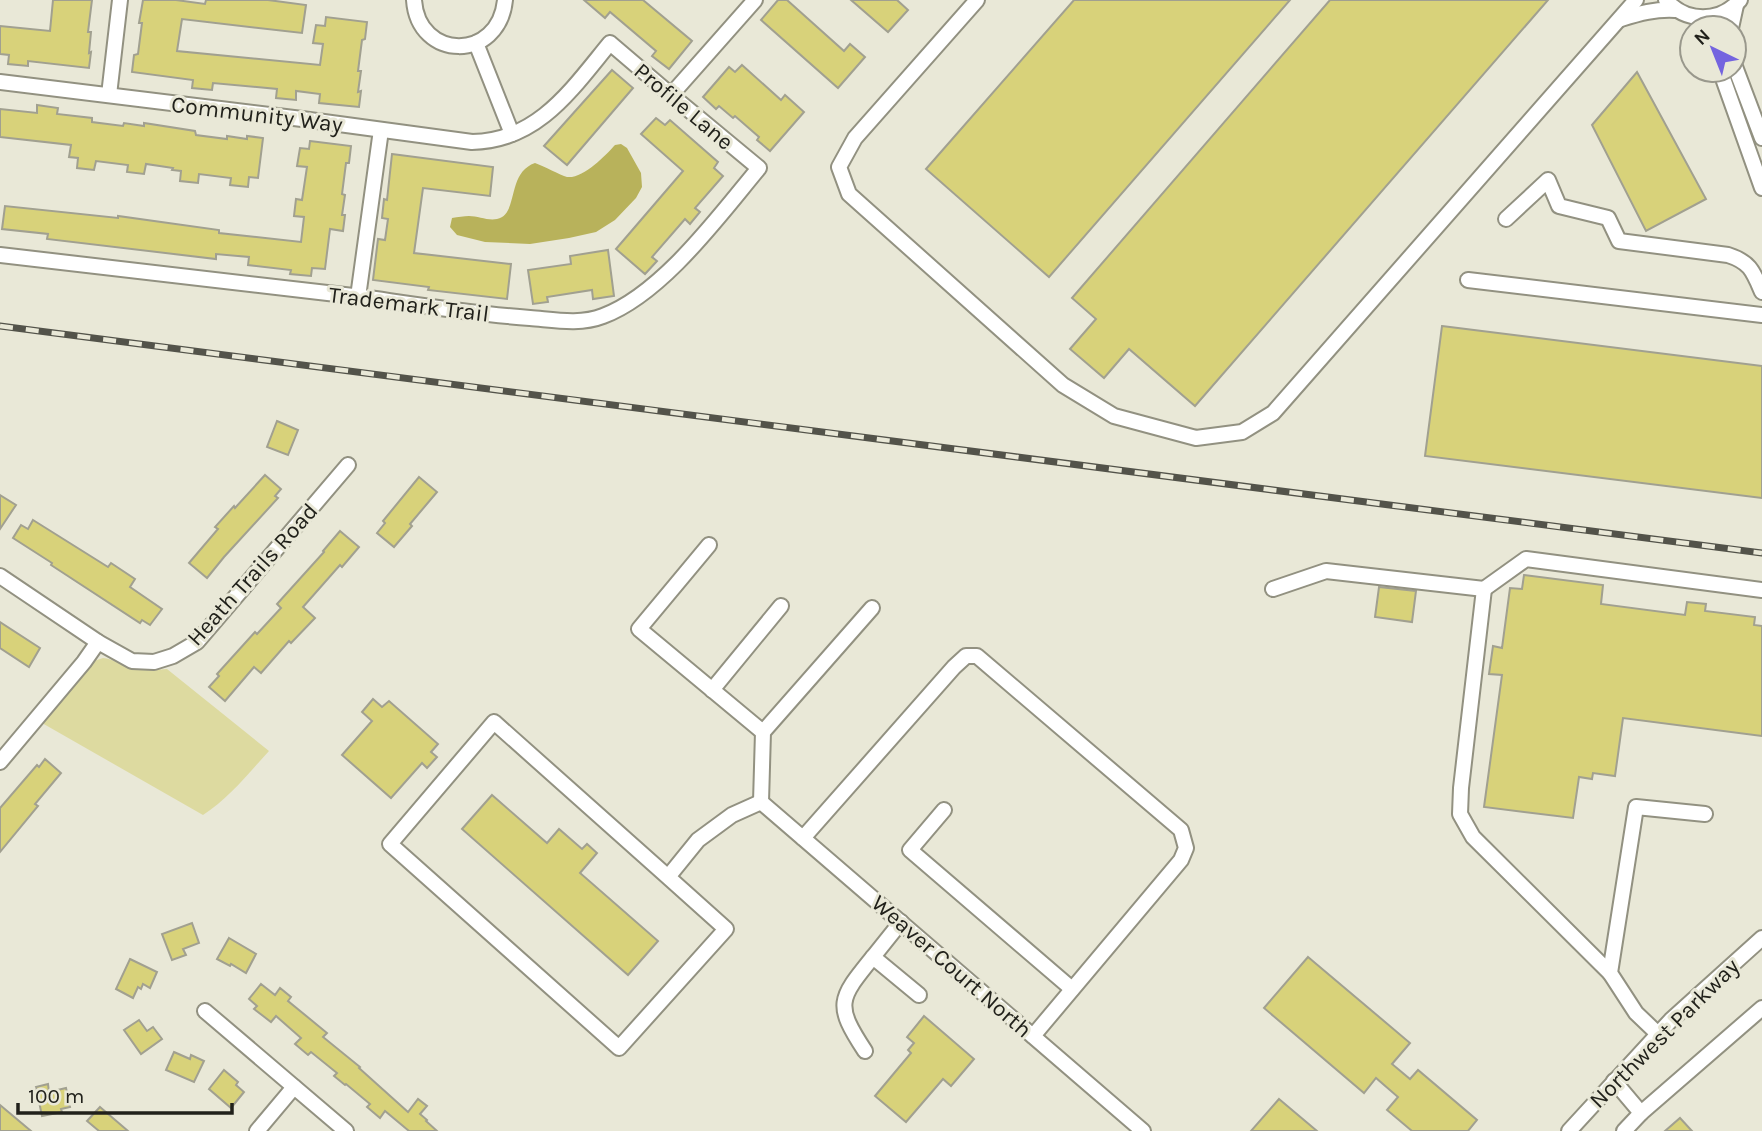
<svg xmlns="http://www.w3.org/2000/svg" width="1762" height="1131" font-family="Karla,sans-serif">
  <rect width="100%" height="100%" fill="#e9e8d7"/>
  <!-- green -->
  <path fill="#dddaa0" d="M103,658C113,659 121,665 131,668C143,671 155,670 167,669L269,751C248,774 229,798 203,815L42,723L94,661Z"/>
  <!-- water -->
  <path fill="#b8b25b" d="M621,144L627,148L641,173L642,187L636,198L615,220L596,232L569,238L530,244L485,242L457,235L450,227L452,218C458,217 464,216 469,216C478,216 488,221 497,219C519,215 506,173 535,163C544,166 560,175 567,177C583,179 605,156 615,145Z"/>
  <!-- building -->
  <g fill="#d8d27a" stroke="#a1a090" stroke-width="2">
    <polygon points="53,0 92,0 88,32 91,32 89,53 91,52 89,68 28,61 28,66 8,64 9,55 0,54 0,26 50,31"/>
    <polygon points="143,0 176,0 205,4 206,0 268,0 306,5 302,33 182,19 177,51 320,65 323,44 313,43 316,25 325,26 326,17 367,22 365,39 362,40 358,71 361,71 358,92 361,91 359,107 319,103 320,94 296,91 296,100 276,98 277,89 213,83 212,90 192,88 193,80 132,72 134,55 138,54 142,23 139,23"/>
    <polygon points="584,0 643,0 692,41 669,69 652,56 656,51 610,12 605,18"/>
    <polygon points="778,0 787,0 844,51 850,44 865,57 838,88 761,20"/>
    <polygon points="851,0 897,0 908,10 888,32"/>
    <polygon points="1074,0 1290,0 1049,277 926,169"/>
    <polygon points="1330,0 1548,0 1195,406 1129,349 1104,378 1070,349 1096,319 1072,298"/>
    <polygon points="742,65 781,100 785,95 804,112 770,151 757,140 759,137 735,116 733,118 719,106 716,109 703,97 729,67 735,72"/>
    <polygon points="612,70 633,88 567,165 544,146"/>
    <polygon points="1637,72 1706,199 1646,231 1592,125"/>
    <polygon points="37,105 58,108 57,114 92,118 92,122 123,126 124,123 144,126 144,123 195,131 196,135 227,139 227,136 247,139 247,136 263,138 258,178 249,177 248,187 230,185 231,178 199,174 198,183 180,181 181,171 172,170 173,168 146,164 144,174 127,172 128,165 96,161 94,170 77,168 78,158 69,157 71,145 0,137 0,109 37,113"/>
    <polygon points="656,118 665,125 670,120 718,162 714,168 723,176 695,208 700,212 690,224 685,219 652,257 657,261 645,274 616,249 683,171 641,134"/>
    <polygon points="310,141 351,146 349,163 346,163 342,194 345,195 342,215 345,215 343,231 330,229 325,269 312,268 311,276 290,274 291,270 248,265 249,257 216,254 216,259 47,239 48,234 2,229 5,206 118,218 118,216 219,230 219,233 301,242 304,217 294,216 296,199 302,200 307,167 297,166 300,148 309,149"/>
    <polygon points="392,154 493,167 490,196 423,188 414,253 511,264 507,299 428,290 429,287 373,280 378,239 385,240 388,219 382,218 384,199 387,200"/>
    <polygon points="608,250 614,296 593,299 592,290 547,297 548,302 533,304 528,270 571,264 570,256"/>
    <polygon points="1442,326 1762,366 1762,498 1425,456"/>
    <polygon points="277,421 298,430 288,455 267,447"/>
    <polygon points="265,475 281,489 275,496 278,498 224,557 207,578 189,563 218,529 215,527 234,506 235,508"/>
    <polygon points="419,477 437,492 410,524 412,526 394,547 377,533 385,523 383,521"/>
    <polygon points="0,495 16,505 0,529"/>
    <polygon points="33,520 108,567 111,563 135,579 130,587 162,609 150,625 142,620 140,623 51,565 52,563 13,538 21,525 28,529"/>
    <polygon points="340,531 359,547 342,567 340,565 303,607 315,618 291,643 289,641 261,673 254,667 225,701 209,687 219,676 217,674 255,632 257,634 281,608 277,604 324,552 323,551"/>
    <polygon points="1524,575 1603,585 1601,604 1685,615 1687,602 1706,604 1705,611 1755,617 1754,625 1762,626 1762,736 1623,718 1615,776 1593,773 1592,779 1579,777 1573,818 1484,807 1502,675 1489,674 1493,646 1502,648 1510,588 1522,589"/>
    <polygon points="1379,587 1416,591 1412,622 1375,617"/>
    <polygon points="0,622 40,648 29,667 0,648"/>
    <polygon points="373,699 382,707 389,701 438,744 431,752 437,757 427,768 422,763 391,798 342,755 372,721 362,712"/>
    <polygon points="45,759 61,773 35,804 38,806 0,852 0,808 37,765 39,767"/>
    <polygon points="492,795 547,843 559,829 582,849 587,844 597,853 580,873 658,941 628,975 462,829"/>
    <polygon points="192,923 199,943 183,949 186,955 172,960 162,934"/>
    <polygon points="229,938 256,954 246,973 231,964 230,966 217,959"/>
    <polygon points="1308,957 1410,1043 1392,1064 1410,1079 1418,1070 1477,1120 1468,1131 1412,1131 1387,1110 1398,1097 1376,1078 1364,1093 1264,1008"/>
    <polygon points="130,959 157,972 150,988 143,984 141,989 138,987 133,998 116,989"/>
    <polygon points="261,984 275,995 280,988 291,997 288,1001 327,1033 323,1037 360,1067 359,1068 408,1112 418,1099 427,1106 420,1114 427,1120 426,1121 437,1131 409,1131 385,1111 380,1118 367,1107 370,1104 346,1084 345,1085 334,1076 337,1073 311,1052 308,1055 295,1044 301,1038 276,1016 271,1022 254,1009 257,1006 249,999"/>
    <polygon points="924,1016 974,1059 951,1086 943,1079 906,1122 875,1096 911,1053 908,1050 914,1043 907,1037"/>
    <polygon points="139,1020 147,1031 153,1027 162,1039 141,1054 124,1030"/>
    <polygon points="174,1052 190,1059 191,1055 204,1061 194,1082 166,1070"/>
    <polygon points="224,1070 238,1082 236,1085 244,1092 231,1108 209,1089"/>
    <polygon points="48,1084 49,1092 66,1088 70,1107 61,1109 62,1112 42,1116 36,1087"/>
    <polygon points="1279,1099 1317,1131 1251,1131"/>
    <polygon points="0,1105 31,1131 0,1131"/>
    <polygon points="100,1107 128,1131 99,1131 87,1121"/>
    <polygon points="1680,1118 1692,1131 1665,1131"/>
  </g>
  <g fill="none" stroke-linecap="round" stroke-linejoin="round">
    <!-- minor casing -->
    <g stroke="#929181" stroke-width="18">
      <g id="minor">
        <path d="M414,0C418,61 499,62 505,0"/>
        <polyline points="977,0 855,138 839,167 849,194 1063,385 1114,416 1196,438 1242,432 1273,413 1636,0"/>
        <path d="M1666,0C1686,23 1720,23 1740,0"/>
        <path d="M1621,19C1640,13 1655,9 1675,10"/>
        <polyline points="1731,28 1736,5"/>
        <polyline points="476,43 512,134"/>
        <polyline points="1734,64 1762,138"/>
        <polyline points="1720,70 1762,188"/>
        <path d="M0,82L302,119L472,142C538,141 572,89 610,43L671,95L759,168C719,216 662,294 603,316C580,325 555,320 530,318C474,314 418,305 362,297C242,282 121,270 0,255"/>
        <polyline points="109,95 120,0"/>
        <polyline points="671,95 755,0"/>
        <path d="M1506,219L1548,180L1559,206L1608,218L1619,241L1728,255C1750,262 1753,271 1762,292"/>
        <polyline points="1468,280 1762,315"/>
        <polyline points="358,297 381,130"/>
        <polyline points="709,545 639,629 763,732"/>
        <polyline points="0,576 98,642 132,661 154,662 173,656 197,642 348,465"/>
        <polyline points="1273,589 1326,571 1484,589 1461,788 1460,814 1473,837 1610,973"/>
        <polyline points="1484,589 1526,559 1762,590"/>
        <polyline points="712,690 781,606"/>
        <polyline points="0,762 84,662 98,642"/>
        <polyline points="761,802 1143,1131"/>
        <polyline points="761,802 763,732 872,608"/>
        <polyline points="944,810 910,850 1072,989"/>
        <polyline points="803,838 954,667 966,656 977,656 1181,830 1186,848 1181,860 1033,1036"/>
        <polyline points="668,877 726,929 619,1048 390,844 494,722 668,877 698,840 732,815 761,802"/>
        <polyline points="901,922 873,957 919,995"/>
        <polyline points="205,1011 346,1131"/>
        <polyline points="1658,1034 1636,1013 1610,973 1636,807 1705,814"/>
        <path d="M865,1051C834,1004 839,999 873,957"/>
        <polyline points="1614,1081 1641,1113 1624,1131"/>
        <polyline points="1641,1113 1762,1008"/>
        <polyline points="257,1131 294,1087"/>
        <polyline points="1569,1131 1671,1020 1762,938"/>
      </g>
    </g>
    <!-- minor -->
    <use href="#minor" stroke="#fff" stroke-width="14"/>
    <!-- rail casing -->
    <g stroke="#53534a" stroke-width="7">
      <polyline id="rail" points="0,326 1762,553"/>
    </g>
    <!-- rail -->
    <use href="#rail" stroke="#e9e8d7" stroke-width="4.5" stroke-dasharray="13" stroke-linecap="butt"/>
  </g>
  <g text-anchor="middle" stroke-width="6" stroke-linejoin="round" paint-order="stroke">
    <!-- street labels -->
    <g font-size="23" fill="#21211b" stroke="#e9e8d7">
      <text transform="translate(684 106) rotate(40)" y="8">Profile Lane</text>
      <text transform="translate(257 114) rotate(7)" y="8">Community Way</text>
      <text transform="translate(409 304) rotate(7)" y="8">Trademark Trail</text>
      <text transform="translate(252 574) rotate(-48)" y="8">Heath Trails Road</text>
      <text transform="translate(952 966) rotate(41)" y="8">Weaver Court North</text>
      <text transform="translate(1664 1033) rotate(-45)" y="8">Northwest Parkway</text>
    </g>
  </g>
  <!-- north arrow -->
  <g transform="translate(1713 49) rotate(317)"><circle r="33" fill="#e9e8d7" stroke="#99988c" stroke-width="2"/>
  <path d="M0-5L12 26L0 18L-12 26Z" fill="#7464df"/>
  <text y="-10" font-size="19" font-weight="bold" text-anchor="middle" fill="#21211b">N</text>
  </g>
  <!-- scale -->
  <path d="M18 1103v10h214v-10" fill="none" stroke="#21211b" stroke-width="3.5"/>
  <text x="28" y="1103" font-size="21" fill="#21211b" stroke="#e9e8d7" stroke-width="5" paint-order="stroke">100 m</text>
</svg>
